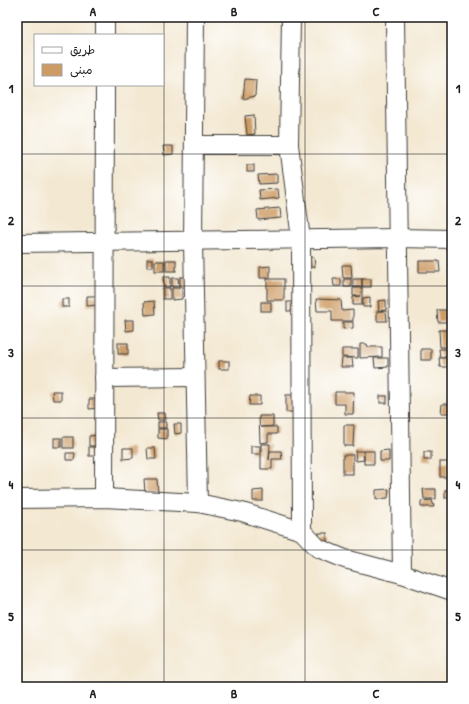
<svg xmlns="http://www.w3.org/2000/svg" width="469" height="704" font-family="'Patrick Hand','Playpen Sans Arabic',sans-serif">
  <rect width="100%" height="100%" fill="#fff"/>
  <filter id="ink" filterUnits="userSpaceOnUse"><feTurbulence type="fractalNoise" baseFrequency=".025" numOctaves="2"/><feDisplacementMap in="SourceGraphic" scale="8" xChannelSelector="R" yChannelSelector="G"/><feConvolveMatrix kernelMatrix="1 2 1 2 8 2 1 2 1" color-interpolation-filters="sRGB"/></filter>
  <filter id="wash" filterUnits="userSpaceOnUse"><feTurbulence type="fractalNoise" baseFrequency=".012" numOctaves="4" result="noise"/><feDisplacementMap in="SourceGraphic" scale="16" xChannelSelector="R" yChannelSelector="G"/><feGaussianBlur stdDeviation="0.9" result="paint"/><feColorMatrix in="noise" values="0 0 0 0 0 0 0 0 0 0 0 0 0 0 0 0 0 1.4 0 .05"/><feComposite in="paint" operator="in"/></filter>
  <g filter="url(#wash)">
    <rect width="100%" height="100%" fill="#f3e8d2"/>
    <g id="blocks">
      <!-- building -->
      <g fill="#cd9c65">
        <polygon points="245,79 256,80 255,96 243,99"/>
        <polygon points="254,115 255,134 247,135 245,116"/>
        <polygon points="163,146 173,146 173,154 164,155"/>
        <rect x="247" y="165" width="7" height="7"/>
        <polygon points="277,174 277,183 259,184 258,175"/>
        <polygon points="278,189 279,198 260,200 259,190"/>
        <polygon points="280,208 281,218 258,220 257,210"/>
        <polygon points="307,257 314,257 315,267 307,267"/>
        <rect x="147" y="259" width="6" height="8"/>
        <rect x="166" y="260" width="10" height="11"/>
        <rect x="155" y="261" width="9" height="10"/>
        <polygon points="419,261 439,261 440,272 419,272"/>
        <polygon points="342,265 351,265 352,278 343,278"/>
        <polygon points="270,266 270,278 260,278 260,267"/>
        <polygon points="163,277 170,277 170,287 164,287"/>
        <polygon points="180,277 189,277 190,287 182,287 182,299 172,300 172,288 180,288"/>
        <polygon points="172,278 178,278 179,287 172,287"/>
        <rect x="267" y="279" width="17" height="21"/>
        <polygon points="333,279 341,279 341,286 334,286"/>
        <rect x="344" y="279" width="7" height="8"/>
        <rect x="353" y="279" width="9" height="8"/>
        <rect x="362" y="279" width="9" height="8"/>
        <rect x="163" y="288" width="7" height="11"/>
        <polygon points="353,288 362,288 362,305 353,305 353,297 360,296 353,296"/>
        <polygon points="87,296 97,296 97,305 87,306"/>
        <polygon points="370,297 370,307 363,307 363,298"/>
        <rect x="62" y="299" width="7" height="8"/>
        <polygon points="316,299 341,300 342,311 353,310 353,321 332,321 332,311 317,311"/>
        <polygon points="386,300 386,310 379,311 378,301"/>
        <polygon points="154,301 155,314 145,315 144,302"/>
        <rect x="261" y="302" width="10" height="9"/>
        <rect x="287" y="302" width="9" height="9"/>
        <polygon points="437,310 448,310 449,320 449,310 452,310 452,328 449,328 449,322 438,322"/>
        <polygon points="377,311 386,311 387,321 377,321"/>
        <polygon points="125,320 134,320 134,330 126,331"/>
        <polygon points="343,322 353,322 353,328 343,329"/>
        <polygon points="439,330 449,330 449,347 440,347"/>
        <rect x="118" y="343" width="10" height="11"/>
        <polygon points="360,344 367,344 368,347 382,347 382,357 360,358"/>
        <polygon points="342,349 358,349 358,358 342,357"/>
        <rect x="421" y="349" width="10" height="11"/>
        <polygon points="439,349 449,349 449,357 440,357"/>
        <polygon points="342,358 352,358 353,367 341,367"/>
        <polygon points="374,358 388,358 388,367 375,368"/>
        <polygon points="439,358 449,358 449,367 440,367"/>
        <rect x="219" y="361" width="10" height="8"/>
        <polygon points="52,391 61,391 61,400 53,400"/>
        <polygon points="335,392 354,392 353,414 345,414 345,404 335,404"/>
        <rect x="286" y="395" width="9" height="17"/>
        <polygon points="250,396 260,396 260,405 249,405"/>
        <rect x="380" y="396" width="7" height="7"/>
        <polygon points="89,399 99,399 99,408 89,409"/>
        <polygon points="442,404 449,404 449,413 441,413"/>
        <polygon points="157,413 165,413 166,420 158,420"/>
        <polygon points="259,416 273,416 273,426 261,427 277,427 277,434 268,434 268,442 260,443"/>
        <rect x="158" y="422" width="8" height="6"/>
        <polygon points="174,424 181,424 181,433 175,434"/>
        <polygon points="344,425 354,425 353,446 344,446"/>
        <polygon points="158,429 167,429 167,439 158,438"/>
        <polygon points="99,435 99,446 89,446 89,436"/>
        <rect x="63" y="437" width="10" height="11"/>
        <rect x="54" y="438" width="7" height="9"/>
        <polygon points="261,444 270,444 269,460 270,451 281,451 282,459 272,459 272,469 261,469"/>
        <rect x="251" y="446" width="9" height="8"/>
        <rect x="89" y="447" width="10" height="9"/>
        <polygon points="123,448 133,448 133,458 123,459"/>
        <polygon points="147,448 155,448 156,459 148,459"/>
        <polygon points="389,450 389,461 380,461 380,451"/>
        <polygon points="355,451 363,451 364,460 356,461"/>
        <rect x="364" y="451" width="10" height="13"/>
        <rect x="424" y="452" width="7" height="8"/>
        <polygon points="66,453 75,453 74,460 66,460"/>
        <rect x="343" y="455" width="10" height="19"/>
        <rect x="440" y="462" width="8" height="15"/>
        <polygon points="144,479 157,479 158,493 145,493"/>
        <polygon points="389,489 388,498 376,499 376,490"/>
        <polygon points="423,489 436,489 436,499 424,499"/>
        <polygon points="263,490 263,501 253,501 253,491"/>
        <rect x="445" y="490" width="7" height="8"/>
        <polygon points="432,500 434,507 421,507 421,501"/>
        <rect x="319" y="533" width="8" height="10"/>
      </g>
    </g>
  </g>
  <g filter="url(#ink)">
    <use href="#blocks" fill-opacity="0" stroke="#3c3b37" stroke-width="1"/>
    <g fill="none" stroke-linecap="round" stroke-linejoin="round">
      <!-- minor casing -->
      <g stroke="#3c3b37" stroke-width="20">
        <g id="minor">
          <polyline points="195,17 193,241 198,503"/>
          <polyline points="291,17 289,145 301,239 302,531"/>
          <polyline points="395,17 402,574"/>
          <polyline points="105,35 105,17"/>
          <polyline points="194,145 289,145"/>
          <polyline points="17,243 397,238 452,239"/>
          <polyline points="104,378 195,377"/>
          <polyline points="104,498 105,85"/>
          <polyline points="17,499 104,498 198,503 242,512 302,531 318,548 345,559 402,574 452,591"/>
        </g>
      </g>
      <!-- minor -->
      <use href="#minor" stroke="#fff" stroke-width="18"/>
    </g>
  </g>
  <!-- grid -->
  <path fill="none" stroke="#1c1c1c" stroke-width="1" stroke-opacity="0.55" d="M164,17V687M305,17V687M17,154H452M17,286H452M17,418H452M17,550H452"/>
  <!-- margin -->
  <rect width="469" height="704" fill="none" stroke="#fff" stroke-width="44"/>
  <!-- legend -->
  <rect x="34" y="34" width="130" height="52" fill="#ffffff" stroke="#a4a4a4"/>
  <rect x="42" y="47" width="20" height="6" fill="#ffffff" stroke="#a4a4a4"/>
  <text x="70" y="54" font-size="12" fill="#1c1c1c">طريق</text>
  <rect x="42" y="64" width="20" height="12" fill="#cd9c65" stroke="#a4a4a4"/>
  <text x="70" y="74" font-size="12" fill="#1c1c1c">مبنى</text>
  <rect x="22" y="22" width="425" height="660" fill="none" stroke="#1c1c1c" stroke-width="1.5"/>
  <g font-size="13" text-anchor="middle" font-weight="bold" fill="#1c1c1c">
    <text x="93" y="16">A</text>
    <text x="234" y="16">B</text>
    <text x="376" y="16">C</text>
    <text x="11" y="93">1</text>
    <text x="458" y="93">1</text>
    <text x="11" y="225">2</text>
    <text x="458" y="225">2</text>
    <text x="11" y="357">3</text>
    <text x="458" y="357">3</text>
    <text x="11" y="489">4</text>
    <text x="458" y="489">4</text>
    <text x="11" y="621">5</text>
    <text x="458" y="621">5</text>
    <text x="93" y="698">A</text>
    <text x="234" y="698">B</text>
    <text x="376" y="698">C</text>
  </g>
</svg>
